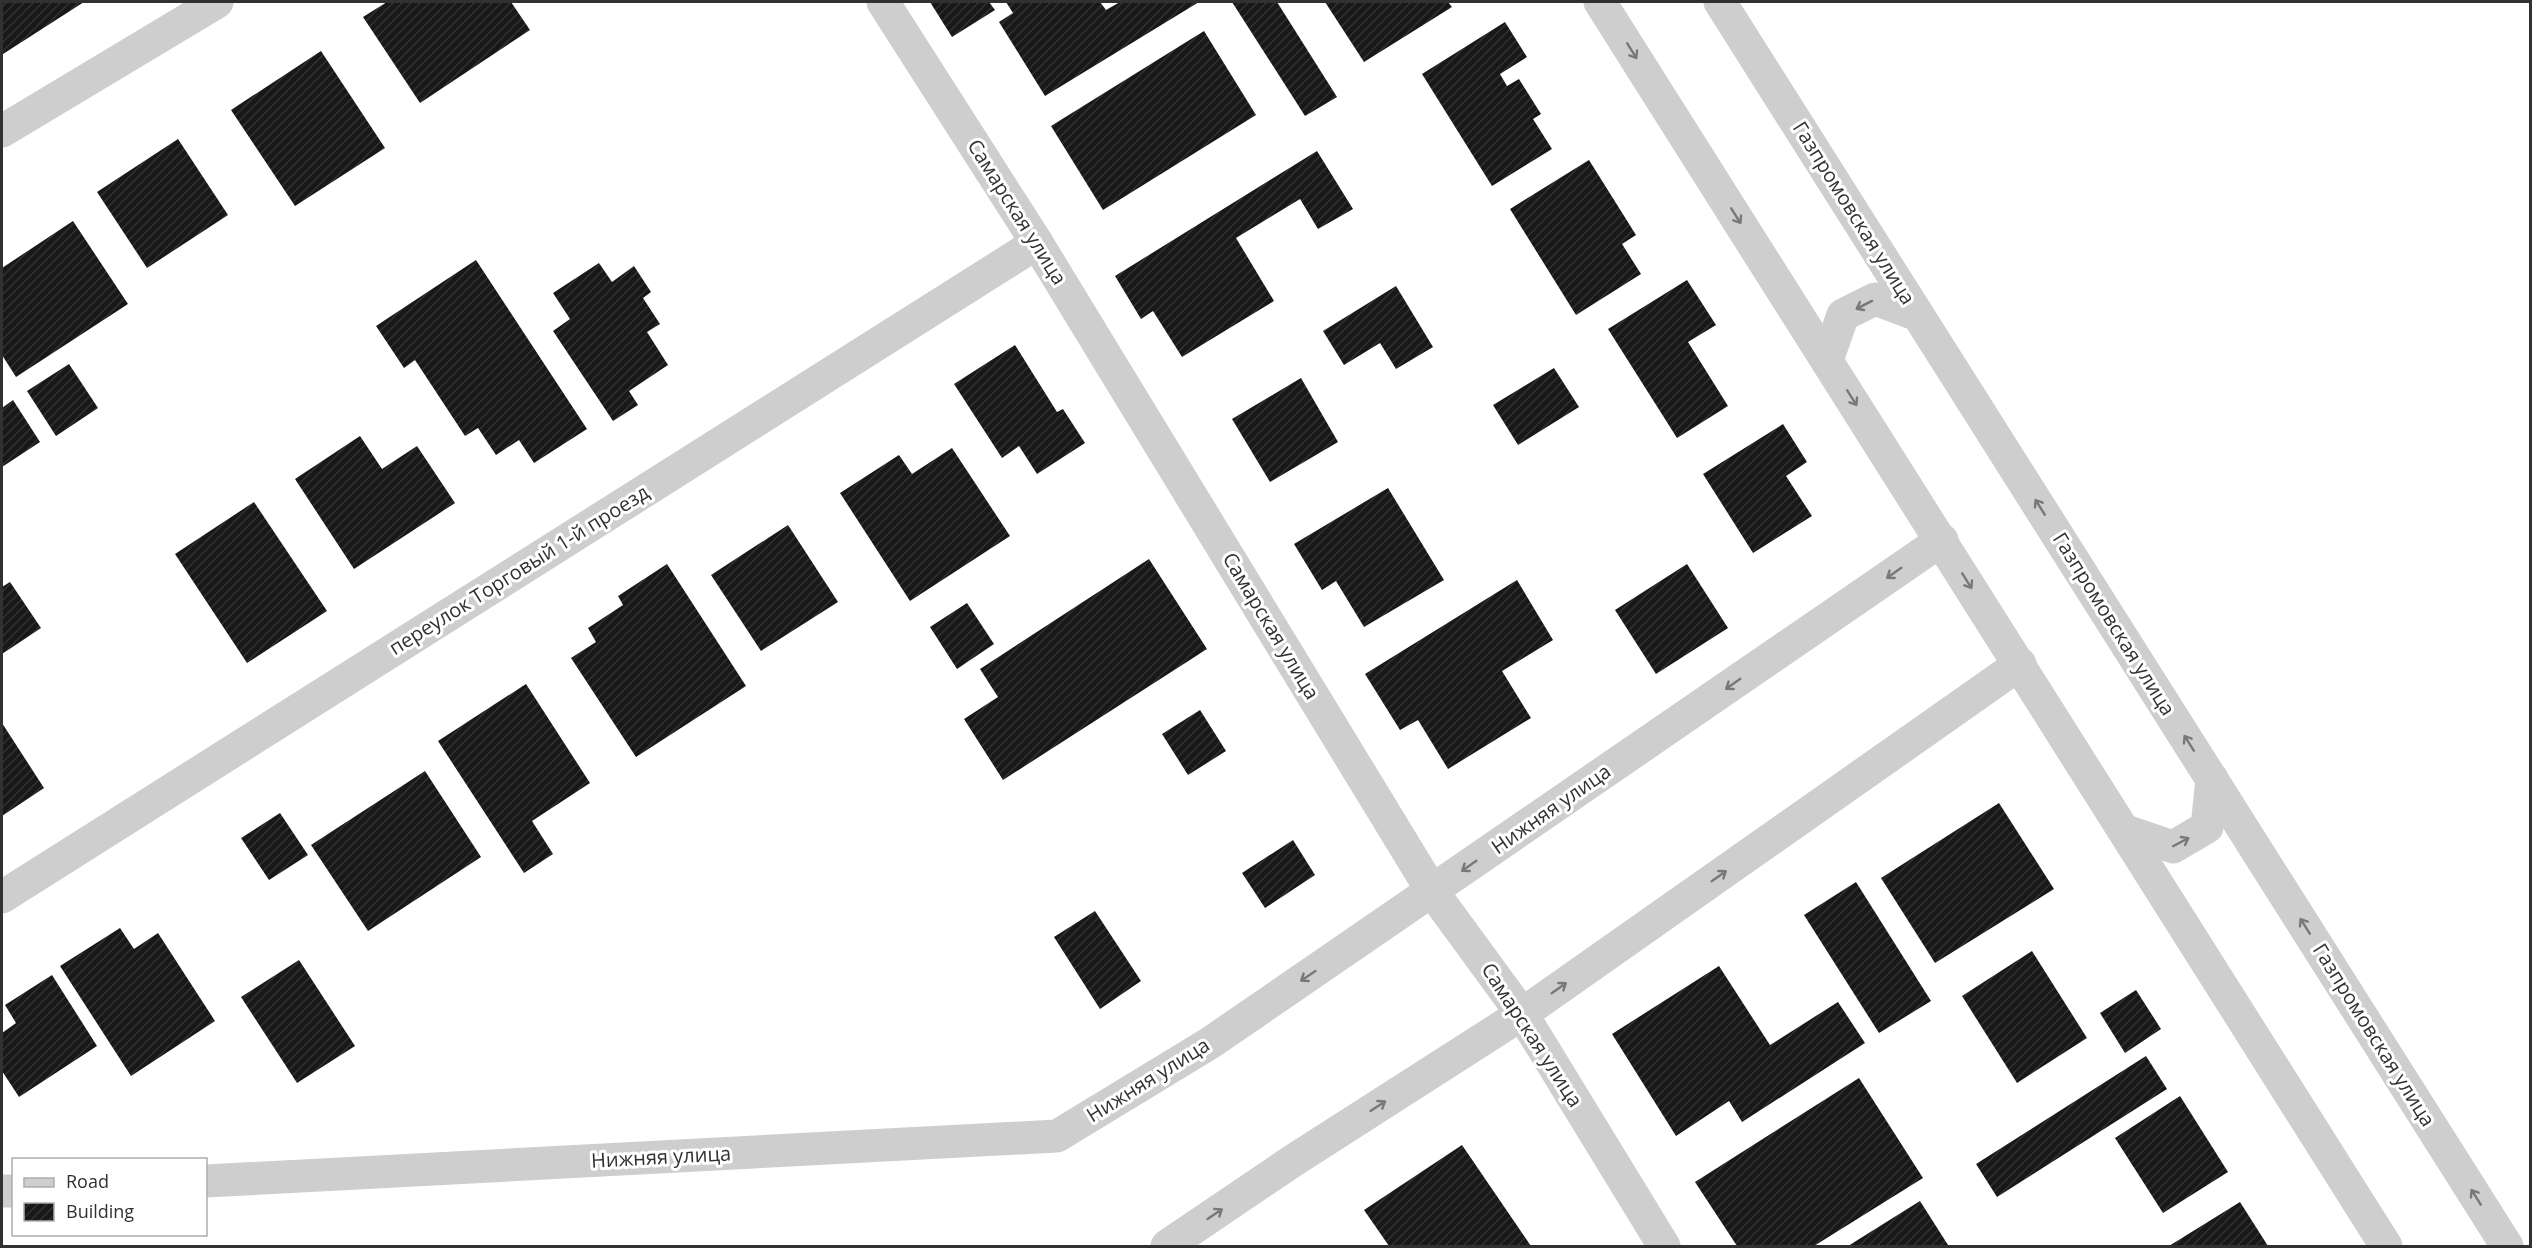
<svg xmlns="http://www.w3.org/2000/svg" width="2532" height="1248" font-family="'Open Sans',sans-serif">
  <defs>
    <pattern id="building-hatch" width="6" height="6" patternUnits="userSpaceOnUse" patternTransform="scale(1.5)"><rect width="6" height="6" fill="#181818"/><path d="M-1 1l2-2M0 6l6-6M5 7l2-2" fill="none" stroke="#313131"/></pattern>
  </defs>
  <rect width="100%" height="100%" fill="#fff"/>
  <!-- building -->
  <g fill="url(#building-hatch)">
    <polygon points="2,2 84,2 3,54"/>
    <polygon points="387,2 511,2 530,30 420,103 363,17"/>
    <polygon points="930,2 989,2 995,10 952,37"/>
    <polygon points="1006,2 1100,2 1106,10 1120,2 1199,2 1045,96 999,22 1013,13"/>
    <polygon points="1232,2 1277,2 1337,97 1305,116"/>
    <polygon points="1325,2 1448,2 1452,7 1364,62"/>
    <polygon points="1505,22 1527,57 1500,74 1507,86 1519,79 1541,114 1533,119 1552,149 1492,186 1422,74"/>
    <polygon points="1204,31 1256,115 1103,210 1051,126"/>
    <polygon points="321,51 385,148 295,206 231,110"/>
    <polygon points="178,139 228,215 147,268 97,192"/>
    <polygon points="1317,151 1353,209 1318,229 1300,199 1236,238 1274,301 1182,357 1153,311 1141,319 1115,276"/>
    <polygon points="1589,160 1636,235 1622,244 1641,274 1576,315 1510,209"/>
    <polygon points="73,221 128,304 16,377 2,355 2,268"/>
    <polygon points="476,260 587,429 534,463 519,440 496,455 478,428 465,436 415,360 404,368 376,326"/>
    <polygon points="599,263 612,282 634,266 651,292 643,298 660,324 647,332 668,365 629,391 638,405 613,421 553,331 570,319 553,293"/>
    <polygon points="1687,280 1716,325 1688,342 1728,406 1677,438 1608,329"/>
    <polygon points="1396,286 1433,347 1396,369 1380,343 1344,365 1323,331"/>
    <polygon points="1015,345 1057,412 1063,409 1085,443 1037,474 1019,446 1002,458 954,384"/>
    <polygon points="69,364 98,408 56,436 27,391"/>
    <polygon points="1554,368 1579,407 1518,445 1493,405"/>
    <polygon points="1301,378 1338,442 1270,482 1232,419"/>
    <polygon points="13,400 40,442 2,467 2,408"/>
    <polygon points="1783,424 1807,462 1786,476 1812,516 1753,553 1703,474"/>
    <polygon points="360,436 382,469 417,446 455,503 354,569 295,479"/>
    <polygon points="952,448 1010,536 910,601 840,493 899,455 912,474"/>
    <polygon points="1388,488 1444,580 1364,627 1336,581 1322,590 1294,544"/>
    <polygon points="254,502 327,611 247,663 175,554"/>
    <polygon points="788,525 838,602 761,651 711,575"/>
    <polygon points="1149,559 1207,649 1003,780 964,719 998,697 980,669"/>
    <polygon points="667,564 746,686 636,757 571,658 596,642 588,628 623,605 618,596"/>
    <polygon points="1687,564 1728,628 1656,674 1615,610"/>
    <polygon points="1517,580 1553,640 1502,671 1531,718 1448,769 1418,720 1400,730 1365,674"/>
    <polygon points="10,582 41,628 2,654 2,587"/>
    <polygon points="967,603 994,644 957,669 930,627"/>
    <polygon points="526,684 590,783 532,821 553,854 524,873 438,741"/>
    <polygon points="1200,710 1226,751 1188,775 1162,734"/>
    <polygon points="2,723 44,788 2,816"/>
    <polygon points="425,771 481,857 368,931 311,845"/>
    <polygon points="1999,803 2054,889 1935,963 1881,878"/>
    <polygon points="280,813 308,855 269,880 241,838"/>
    <polygon points="1293,840 1315,875 1265,908 1242,873"/>
    <polygon points="1856,882 1931,1001 1879,1033 1804,915"/>
    <polygon points="1095,911 1141,981 1100,1009 1054,937"/>
    <polygon points="120,928 134,949 158,933 215,1021 131,1076 60,966"/>
    <polygon points="2032,951 2087,1038 2017,1083 1962,996"/>
    <polygon points="299,960 355,1046 297,1083 241,997"/>
    <polygon points="1719,966 1770,1045 1838,1002 1865,1043 1742,1122 1729,1101 1676,1136 1612,1034"/>
    <polygon points="52,975 97,1046 19,1097 2,1071 2,1033 16,1023 5,1005"/>
    <polygon points="2136,990 2161,1029 2125,1053 2100,1013"/>
    <polygon points="2146,1056 2167,1089 1997,1197 1976,1164"/>
    <polygon points="1859,1078 1923,1178 1814,1246 1737,1246 1695,1182"/>
    <polygon points="2180,1096 2228,1172 2163,1213 2115,1138"/>
    <polygon points="1462,1145 1531,1246 1389,1246 1364,1210"/>
    <polygon points="1920,1201 1948,1245 1848,1246"/>
    <polygon points="2240,1202 2268,1246 2169,1246"/>
  </g>
  <g fill="none" stroke-linecap="round" stroke-linejoin="round">
    <!-- minor -->
    <g stroke="#cecece" stroke-width="33">
      <polyline points="883,2 1037,243 1432,891 1522,1014 1664,1246"/>
      <polyline points="1600,2 2386,1246"/>
      <polyline points="1720,2 2507,1246"/>
      <polyline points="2,131 217,2"/>
      <polyline points="1827,360 1843,315 1875,299 1918,315"/>
      <polyline points="2126,831 2173,847 2207,827 2212,779"/>
      <polyline points="2,897 1037,243"/>
      <polyline points="206,1181 1057,1136 1210,1043 1942,540"/>
      <polyline points="2,1191 14,1191"/>
      <polyline points="1167,1246 1291,1162 1522,1014 2020,664"/>
    </g>
  </g>
  <!-- one-way arrows -->
  <defs><path id="oneway-shaft" d="M-6 0H5M1.5-3L5.5 0L1.5 3" fill="none" stroke-width="1.6" stroke-linecap="round" stroke-linejoin="round" transform="scale(1.5)"/></defs>
  <g stroke="#787878">
    <use href="#oneway-shaft" transform="translate(1632 51) rotate(58)"/>
    <use href="#oneway-shaft" transform="translate(1736 216) rotate(58)"/>
    <use href="#oneway-shaft" transform="translate(1864 305) rotate(153)"/>
    <use href="#oneway-shaft" transform="translate(1852 398) rotate(58)"/>
    <use href="#oneway-shaft" transform="translate(2040 507) rotate(-122)"/>
    <use href="#oneway-shaft" transform="translate(1894 573) rotate(145)"/>
    <use href="#oneway-shaft" transform="translate(1967 581) rotate(58)"/>
    <use href="#oneway-shaft" transform="translate(1733 684) rotate(145)"/>
    <use href="#oneway-shaft" transform="translate(2189 743) rotate(-122)"/>
    <use href="#oneway-shaft" transform="translate(2181 842) rotate(-28)"/>
    <use href="#oneway-shaft" transform="translate(1469 866) rotate(145)"/>
    <use href="#oneway-shaft" transform="translate(1719 876) rotate(-35)"/>
    <use href="#oneway-shaft" transform="translate(2305 926) rotate(-122)"/>
    <use href="#oneway-shaft" transform="translate(1308 976) rotate(146)"/>
    <use href="#oneway-shaft" transform="translate(1559 988) rotate(-35)"/>
    <use href="#oneway-shaft" transform="translate(1378 1106) rotate(-33)"/>
    <use href="#oneway-shaft" transform="translate(2476 1197) rotate(-122)"/>
    <use href="#oneway-shaft" transform="translate(1215 1214) rotate(-34)"/>
  </g>
  <g text-anchor="middle" stroke-width="6" stroke-linejoin="round" paint-order="stroke">
    <!-- street labels -->
    <g font-size="20" fill="#313131" stroke="#fff">
      <text transform="translate(1017 212) rotate(58)" y="7">Самарская улица</text>
      <text transform="translate(1854 213) rotate(58)" y="7">Газпромовская улица</text>
      <text transform="translate(519 570) rotate(-32)" y="7">переулок Торговый 1-й проезд</text>
      <text transform="translate(2114 624) rotate(58)" y="7">Газпромовская улица</text>
      <text transform="translate(1271 626) rotate(59)" y="7">Самарская улица</text>
      <text transform="translate(1551 809) rotate(-35)" y="7">Нижняя улица</text>
      <text transform="translate(1532 1035) rotate(57)" y="7">Самарская улица</text>
      <text transform="translate(2374 1035) rotate(58)" y="7">Газпромовская улица</text>
      <text transform="translate(1148 1080) rotate(-32)" y="7">Нижняя улица</text>
      <text transform="translate(661 1157) rotate(-3)" y="7">Нижняя улица</text>
    </g>
  </g>
  <!-- border -->
  <rect width="2532" height="1248" fill="none" stroke="#313131" stroke-width="6"/>
  <!-- legend -->
  <rect x="12" y="1158" width="195" height="78" fill="#ffffff" stroke="#adadad" stroke-width="1.5"/>
  <rect x="24" y="1178" width="30" height="9" fill="#cecece" stroke="#adadad" stroke-width="1.5"/>
  <text x="66" y="1188" font-size="18" fill="#313131">Road</text>
  <rect x="24" y="1203" width="30" height="18" fill="url(#building-hatch)" stroke="#adadad" stroke-width="1.5"/>
  <text x="66" y="1218" font-size="18" fill="#313131">Building</text>
</svg>
